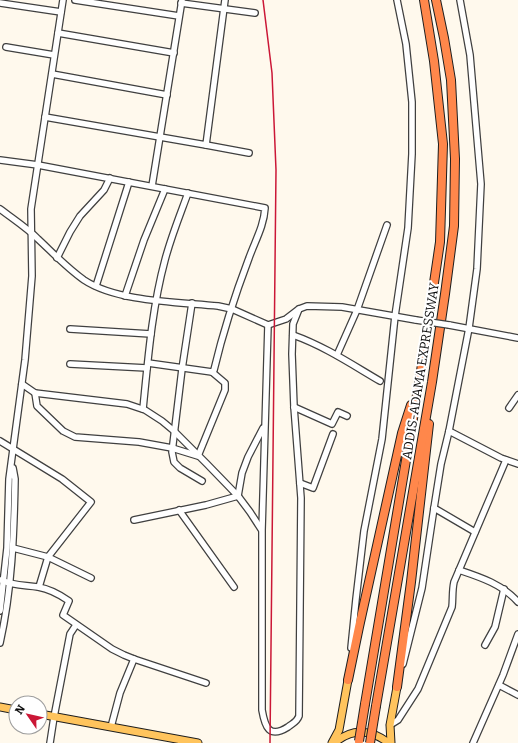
<svg xmlns="http://www.w3.org/2000/svg" width="518" height="743" font-family="Bitter,serif">
  <rect width="100%" height="100%" fill="#fff9ed"/>
  <g fill="none" stroke-linecap="round" stroke-linejoin="round">
    <!-- minor casing -->
    <g stroke="#404040" stroke-width="8">
      <g id="minor">
        <polyline points="75,0 179,16"/>
        <polyline points="0,3 61,12"/>
        <polyline points="181,3 255,13"/>
        <polyline points="58,33 174,53"/>
        <polyline points="6,47 54,55"/>
        <polyline points="52,74 167,95"/>
        <polyline points="45,117 206,145 225,0"/>
        <polyline points="206,145 249,153"/>
        <path d="M0,160L38,165L265,208C264,226 255,241 249,258C235,295 223,332 214,370L212,372"/>
        <polyline points="152,186 182,0"/>
        <path d="M0,209C13,219 27,228 38,239C53,253 67,268 84,280C117,302 179,302 218,306L232,309L268,325L286,319L299,309L307,306L342,307L416,320"/>
        <polyline points="57,258 70,232 80,216 104,190 110,178"/>
        <polyline points="96,286 129,182"/>
        <polyline points="125,296 144,240 165,189"/>
        <polyline points="192,303 182,369 172,452 174,462 180,468 202,481"/>
        <path d="M268,325L262,530V710C265,727 269,739 288,727C293,723 297,722 299,716L301,498L294,407L292,354L293,324L299,309"/>
        <polyline points="449,325 518,338"/>
        <polyline points="70,329 151,334"/>
        <path d="M293,335C324,346 351,364 380,381"/>
        <polyline points="337,355 357,310 387,225"/>
        <polyline points="70,364 147,368"/>
        <polyline points="22,384 35,393 127,404 145,410 162,421 174,431 207,464 238,496 250,512 261,529"/>
        <polyline points="35,393 37,406 63,431 75,437 139,442 172,448 198,456 225,390 225,383 212,372 148,363"/>
        <polyline points="294,407 332,424 338,412 347,416"/>
        <polyline points="509,408 518,395"/>
        <path d="M143,409C148,359 152,308 165,260C171,237 180,215 188,193"/>
        <polyline points="449,431 501,458 518,464"/>
        <polyline points="0,441 62,479 91,502 48,557 39,587"/>
        <polyline points="300,483 313,488 333,434"/>
        <polyline points="434,508 475,532"/>
        <polyline points="179,510 234,587"/>
        <polyline points="134,520 206,505 238,496 242,473 248,457 263,428"/>
        <polyline points="13,548 48,557 91,578"/>
        <path d="M459,570C480,577 502,584 518,602"/>
        <path d="M1,580C13,586 25,585 38,587C50,589 59,594 69,601L63,615L112,649L124,655L134,659L206,683"/>
        <polyline points="0,611 7,548 9,479 25,360 32,276 31,209 63,0"/>
        <path d="M0,643C12,589 14,534 15,479L13,468"/>
        <polyline points="485,645 495,627 504,589"/>
        <polyline points="351,648 356,599 364,531 382,439 395,316 408,228 412,154 412,102 406,44 397,0"/>
        <polyline points="403,664 422,588 434,508 441,464 449,431 469,328 477,269 481,184 470,55 460,0"/>
        <polyline points="499,685 518,695"/>
        <path d="M390,725L398,720L418,689L452,607C453,599 452,591 454,582L506,460"/>
        <polyline points="111,727 120,693 134,659"/>
        <polyline points="50,743 54,717 70,634 76,625"/>
        <polyline points="473,743 503,675 518,634"/>
      </g>
    </g>
    <!-- major casing -->
    <g stroke="#1e1e1e" stroke-width="9">
      <g id="major">
        <polyline points="0,707 16,710"/>
        <polyline points="40,714 198,743"/>
        <polyline points="332,743 339,730 348,680"/>
        <path d="M334,743C353,728 370,729 389,743"/>
        <polyline points="391,743 390,725 397,687"/>
      </g>
    </g>
    <!-- highway casing -->
    <g stroke="#1e1e1e" stroke-width="10">
      <g id="highway">
        <polyline points="348,680 359,627 402,433 411,405"/>
        <polyline points="397,687 411,582 429,424"/>
        <polyline points="365,704 421,371 440,242 443,144 434,61 424,0"/>
        <polyline points="376,706 432,382 445,294 454,226 455,159 451,80 444,38 436,0"/>
      </g>
    </g>
    <!-- minor -->
    <use href="#minor" stroke="#fff" stroke-width="5.5"/>
    <!-- major -->
    <use href="#major" stroke="#ffc45d" stroke-width="7"/>
    <!-- highway -->
    <use href="#highway" stroke="#ff874b" stroke-width="8"/>
    <!-- rail -->
    <polyline stroke="#cb1736" stroke-width="1.5" points="263,0 272,73 276,170 270,743"/>
    <!-- minor-bridge casing -->
    <g stroke="#404040" stroke-width="8" stroke-linecap="butt">
      <polyline id="minor-bridge" points="416,320 449,325"/>
    </g>
    <!-- highway-bridge casing -->
    <g stroke="#1e1e1e" stroke-width="10" stroke-linecap="butt">
      <g id="highway-bridge">
        <polyline points="359,741 365,704"/>
        <polyline points="370,743 376,706"/>
      </g>
    </g>
    <!-- minor-bridge -->
    <use href="#minor-bridge" stroke="#fff" stroke-width="5.5"/>
    <!-- highway-bridge -->
    <use href="#highway-bridge" stroke="#ff874b" stroke-width="8"/>
  </g>
  <g text-anchor="middle" stroke-width="4" stroke-linejoin="round" paint-order="stroke">
    <!-- street labels -->
    <g font-size="13" fill="#0d0d0d" stroke="#fff">
      <text transform="translate(420 371) rotate(-81)" y="5">ADDIS-ADAMA EXPRESSWAY</text>
    </g>
  </g>
  <!-- north arrow -->
  <g transform="translate(28 715) rotate(304)"><circle r="19" fill="#ffffff" stroke="#9e9e9e"/>
  <path d="M0-3L7 15L0 10L-7 15Z" fill="#cb1736"/>
  <text y="-6" font-size="11" font-weight="bold" text-anchor="middle" fill="#0d0d0d">N</text>
  </g>
</svg>
